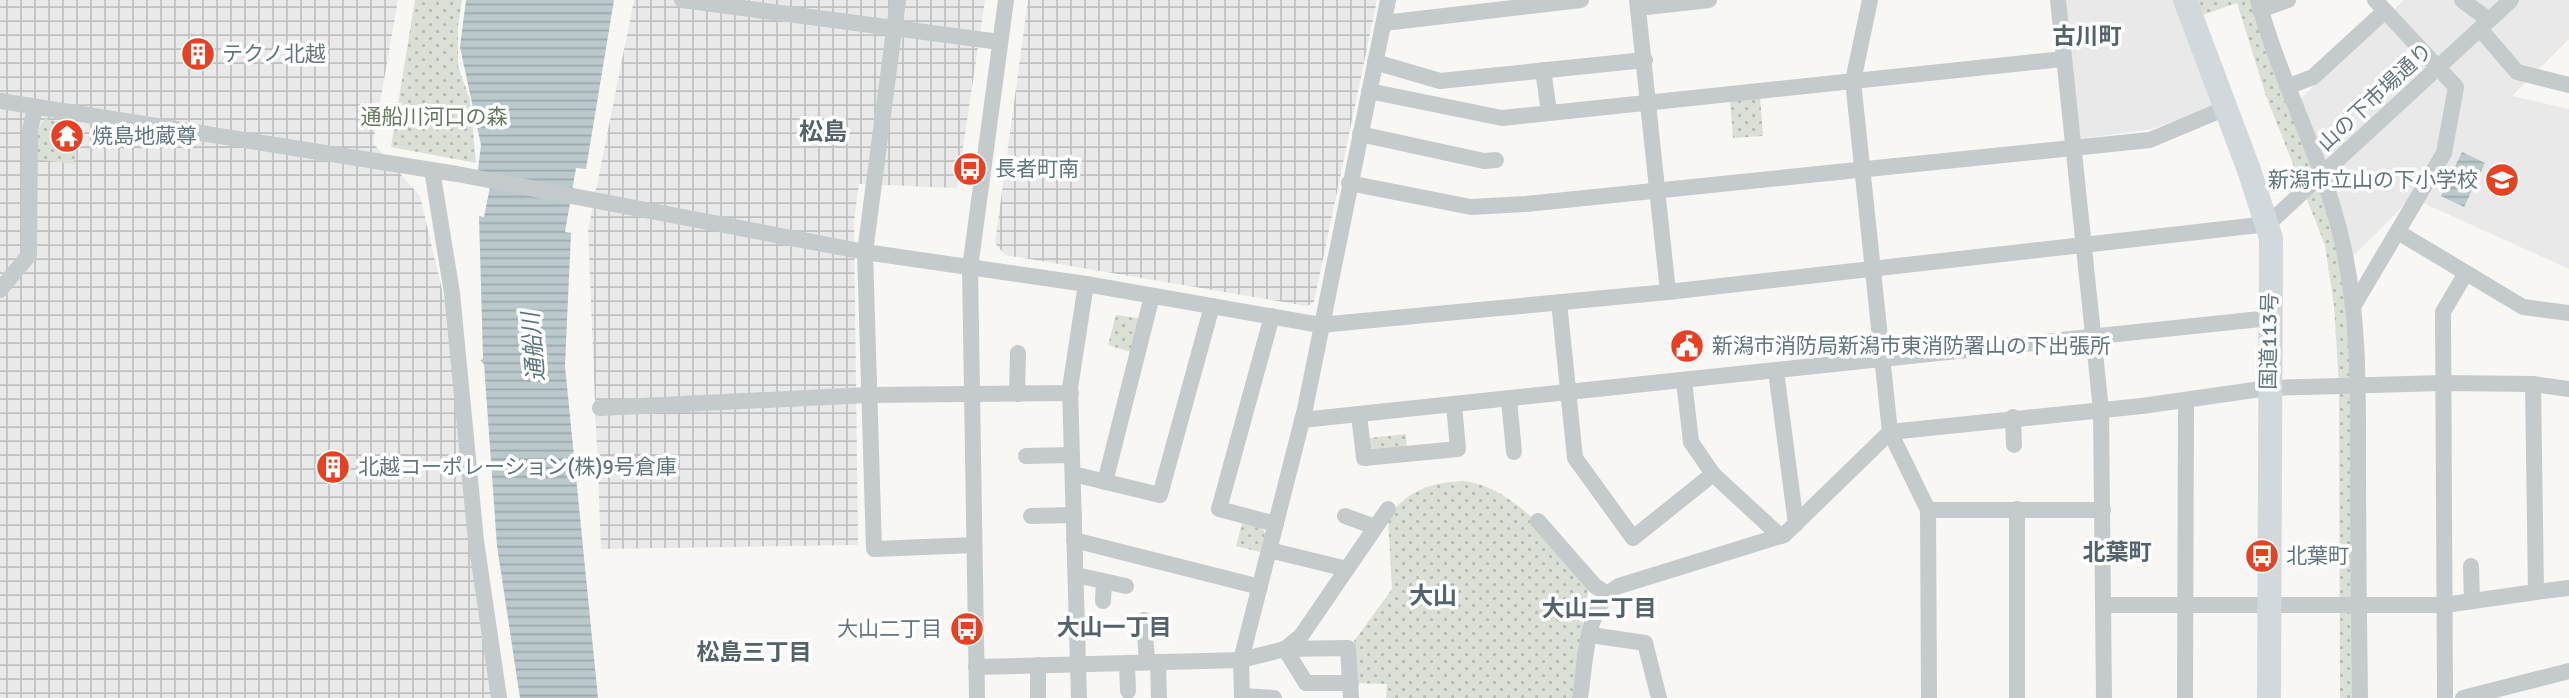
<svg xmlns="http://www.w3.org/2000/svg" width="2569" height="698" font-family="Signika,'Noto Sans JP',sans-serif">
  <defs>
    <pattern id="industrial-grid" width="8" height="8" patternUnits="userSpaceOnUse" patternTransform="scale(1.75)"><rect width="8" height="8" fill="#e8e9e8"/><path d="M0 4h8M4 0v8" fill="none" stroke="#bfc1c1"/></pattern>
    <pattern id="park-dots" width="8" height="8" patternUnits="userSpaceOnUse" patternTransform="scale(1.75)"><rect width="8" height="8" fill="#dae0d5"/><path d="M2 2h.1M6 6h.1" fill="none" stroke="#b4bab2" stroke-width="1.8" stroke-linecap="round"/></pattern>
    <pattern id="water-rules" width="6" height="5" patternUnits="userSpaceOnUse" patternTransform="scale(1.75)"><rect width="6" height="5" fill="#bcc9cc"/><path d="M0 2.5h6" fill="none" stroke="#9ca8ab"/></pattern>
  </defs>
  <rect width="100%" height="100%" fill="#f8f7f4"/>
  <!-- built -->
  <g fill="#e8e9e8">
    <polygon points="2065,0 2175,0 2215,106 2152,129 2079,139"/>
    <polygon points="2404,0 2569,0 2569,39 2512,96 2569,109 2569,269 2421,202 2442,167 2352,257 2299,100"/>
  </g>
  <!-- industrial -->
  <g fill="url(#industrial-grid)">
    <polygon points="0,0 398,0 373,143 420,196 452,332 476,598 493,698 0,698"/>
    <polygon points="634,0 985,0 957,188 859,184 854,221 858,545 601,549 588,230"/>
    <polygon points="1028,0 1377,0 1314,302 1307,306 1005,255 995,243"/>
  </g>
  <!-- park -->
  <g fill="url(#park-dots)">
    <polygon points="415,0 462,0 458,27 458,66 470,100 476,163 391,147"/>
    <polygon points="2198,0 2258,0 2323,175 2354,305 2360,698 2340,698 2339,384 2334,306 2325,245 2266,96 2237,3 2203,15"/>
    <polygon points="1760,97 1763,136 1733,138 1730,100"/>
    <polygon points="45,119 78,126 74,164 35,159 37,131"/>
    <polygon points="1116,315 1143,319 1134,353 1108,345"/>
    <polygon points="1406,434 1407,450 1374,453 1370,449 1369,438"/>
    <path d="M1464,481C1513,486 1563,546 1589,586L1572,698H1386L1387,684L1353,683L1352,644L1392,589L1388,517C1408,490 1432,482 1464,481Z"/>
    <polygon points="1242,523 1263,529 1265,534 1260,552 1236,546"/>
  </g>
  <!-- water -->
  <g fill="url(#water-rules)">
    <polygon points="466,0 614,0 586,169 576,168 565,232 571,233 565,366 598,698 520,698 497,546 484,364 480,360 483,359 479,216 484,217 491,182 477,178 481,145 460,47"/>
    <polygon points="2462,152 2485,163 2464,207 2441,196"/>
  </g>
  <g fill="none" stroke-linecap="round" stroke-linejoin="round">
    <!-- minor -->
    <g stroke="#c5cacc" stroke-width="16">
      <polyline points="682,0 1000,42"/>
      <polyline points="898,0 865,252 874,549 974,545"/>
      <polyline points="1637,0 1668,292"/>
      <polyline points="1870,0 1853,81 1890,432 1928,510 1929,698"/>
      <polyline points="2058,0 2101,410 2104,698"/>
      <path d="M2258,0C2280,82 2323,158 2342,241C2360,318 2358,396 2358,474C2358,549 2359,623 2360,698"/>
      <polyline points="2462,0 2489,20"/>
      <polyline points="1638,8 1709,0"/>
      <polyline points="2260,10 2288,0"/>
      <polyline points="1384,23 1581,0"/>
      <polyline points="2480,29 2517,72 2569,85"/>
      <polyline points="1375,62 1440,81 1645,60"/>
      <polyline points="1543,70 1549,112"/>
      <polyline points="2287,87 2313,77 2385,11"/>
      <polyline points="1369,91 1502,118 2063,59"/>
      <polyline points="0,101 457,174 865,252 1086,284 1320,325 1668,292 2268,224 2511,0"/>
      <polyline points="1360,134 1484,161 1496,160"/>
      <polyline points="432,170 452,293 476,541 499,698"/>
      <polyline points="1349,183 1471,207 1526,204 2150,140 2226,108"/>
      <polyline points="2398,232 2523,307 2569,313"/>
      <polyline points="0,290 29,255 30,130 35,107"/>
      <polyline points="1559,302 1575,458 1633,538 1713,474"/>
      <polyline points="2354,305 2444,153 2456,87 2375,0"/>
      <polyline points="1272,316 1219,509 1276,524"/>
      <polyline points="1776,371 1796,524"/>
      <polyline points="1684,381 1691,442 1713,474 1780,536"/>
      <polyline points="1017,394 1018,353"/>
      <polyline points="1509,400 1514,452"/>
      <polyline points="600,408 868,395 1071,393"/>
      <polyline points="1359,415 1364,458 1458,449 1454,405"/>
      <polyline points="2013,417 2014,445"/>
      <polyline points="1302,420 2270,318"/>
      <polyline points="1026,456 1072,455"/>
      <polyline points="1073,474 1160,495 1212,306"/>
      <polyline points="1105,482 1152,296"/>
      <polyline points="1928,510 2103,510"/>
      <polyline points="1031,516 1074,515"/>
      <polyline points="1345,516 1375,527"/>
      <polyline points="1538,521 1595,586 1606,593"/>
      <polyline points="1074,540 1260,587"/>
      <polyline points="1269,550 1347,569"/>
      <polyline points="2471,566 2472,601"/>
      <polyline points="1076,575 1126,586"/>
      <polyline points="2536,592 2569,588"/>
      <polyline points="1103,601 1104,582"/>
      <polyline points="2104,605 2445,605 2536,592 2533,384"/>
      <polyline points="1144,620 1147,662"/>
      <polyline points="1591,635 1645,643 1659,698"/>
      <polyline points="1158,662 1159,698"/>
      <polyline points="1127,663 1128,691"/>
      <polyline points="1038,665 1038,698"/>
      <polyline points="976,667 1241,660 1285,649 1348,648 1351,698"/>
      <polyline points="1351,683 1306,683 1285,649 1301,636 1388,509"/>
      <polyline points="1242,696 1274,698"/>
      <polyline points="977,698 970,268 1006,0"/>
      <polyline points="1079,698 1070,388 1086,284"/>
      <polyline points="1242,698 1241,660 1305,409 1388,0"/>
      <path d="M1580,698C1586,662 1584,606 1619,586L1784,535L1890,432L2142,406L2268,388L2442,383L2533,384L2569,389"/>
      <polyline points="2017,698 2017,509"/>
      <polyline points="2185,698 2186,400"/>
      <polyline points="2445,698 2443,312 2466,273"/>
      <polyline points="2463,698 2569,671"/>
    </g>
    <!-- highway -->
    <polyline stroke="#d2d9dc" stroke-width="24" points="2185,0 2249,170 2271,238 2269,698"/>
  </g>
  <!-- icons -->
  <defs>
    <g id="building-disc" transform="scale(1.75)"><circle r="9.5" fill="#ea3f21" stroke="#fff"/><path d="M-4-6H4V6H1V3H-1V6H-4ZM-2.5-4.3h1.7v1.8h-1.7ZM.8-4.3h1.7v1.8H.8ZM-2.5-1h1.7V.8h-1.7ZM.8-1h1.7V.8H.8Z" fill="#fff"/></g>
    <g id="temple-disc" transform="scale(1.75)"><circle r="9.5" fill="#ea3f21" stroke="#fff"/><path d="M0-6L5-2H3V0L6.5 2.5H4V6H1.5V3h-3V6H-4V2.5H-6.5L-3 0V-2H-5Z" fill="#fff"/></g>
    <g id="bus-disc" transform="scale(1.75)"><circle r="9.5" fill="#ea3f21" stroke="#fff"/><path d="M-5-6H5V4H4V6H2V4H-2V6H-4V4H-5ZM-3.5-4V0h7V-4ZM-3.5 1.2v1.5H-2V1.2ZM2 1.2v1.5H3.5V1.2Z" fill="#fff"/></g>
    <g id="school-disc" transform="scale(1.75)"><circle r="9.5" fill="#ea3f21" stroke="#fff"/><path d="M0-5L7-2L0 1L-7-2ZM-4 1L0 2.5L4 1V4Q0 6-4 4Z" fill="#fff"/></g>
    <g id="civic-disc" transform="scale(1.75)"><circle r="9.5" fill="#ea3f21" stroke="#fff"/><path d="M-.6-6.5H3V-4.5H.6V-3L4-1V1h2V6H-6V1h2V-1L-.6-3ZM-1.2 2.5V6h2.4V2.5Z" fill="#fff"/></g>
  </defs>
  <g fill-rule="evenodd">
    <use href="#building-disc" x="198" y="54"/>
    <use href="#temple-disc" x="67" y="136"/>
    <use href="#bus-disc" x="970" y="169"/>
    <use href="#school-disc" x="2502" y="180"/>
    <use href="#civic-disc" x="1687" y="346"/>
    <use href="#building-disc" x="333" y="467"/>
    <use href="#bus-disc" x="2262" y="556"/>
    <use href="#bus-disc" x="967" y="629"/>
  </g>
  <g text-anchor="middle" stroke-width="7" stroke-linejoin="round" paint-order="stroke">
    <!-- poi labels -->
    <g font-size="21" fill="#617681" stroke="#fff" text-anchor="start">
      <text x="222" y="61">テクノ北越</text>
      <text x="92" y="143">焼島地蔵尊</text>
      <text x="995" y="176">長者町南</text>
      <text x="2478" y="187" text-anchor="end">新潟市立山の下小学校</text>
      <text x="1712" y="353">新潟市消防局新潟市東消防署山の下出張所</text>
      <text x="358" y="474">北越コーポレーション(株)9号倉庫</text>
      <text x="2286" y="563">北葉町</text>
      <text x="942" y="636" text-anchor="end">大山二丁目</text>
    </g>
    <!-- street labels -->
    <g font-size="21" fill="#617681" stroke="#fff">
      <text transform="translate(2375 97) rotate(-43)" y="7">山の下市場通り</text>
      <text transform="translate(2269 341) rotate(-89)" y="7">国道113号</text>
    </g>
    <!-- park labels -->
    <g font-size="21" fill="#677960" stroke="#fff">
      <text x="434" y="124">通船川河口の森</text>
    </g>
    <!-- neighbourhood labels -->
    <g font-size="23" font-weight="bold" fill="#53636b" stroke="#fff">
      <text x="2087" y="44">古川町</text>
      <text x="2117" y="560">北葉町</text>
      <text x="1599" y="616">大山二丁目</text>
      <text x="1114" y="635">大山一丁目</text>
      <text x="754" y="660">松島三丁目</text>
    </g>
    <!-- water labels -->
    <g font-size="23" font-style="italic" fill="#5c767c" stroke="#fff">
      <text transform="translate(533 347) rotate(-95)" y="8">通船川</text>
    </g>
    <!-- quarter labels -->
    <g font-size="24" font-weight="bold" fill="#53636b" stroke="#fff">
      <text x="823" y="140">松島</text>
      <text x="1433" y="604">大山</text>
    </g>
  </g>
</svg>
